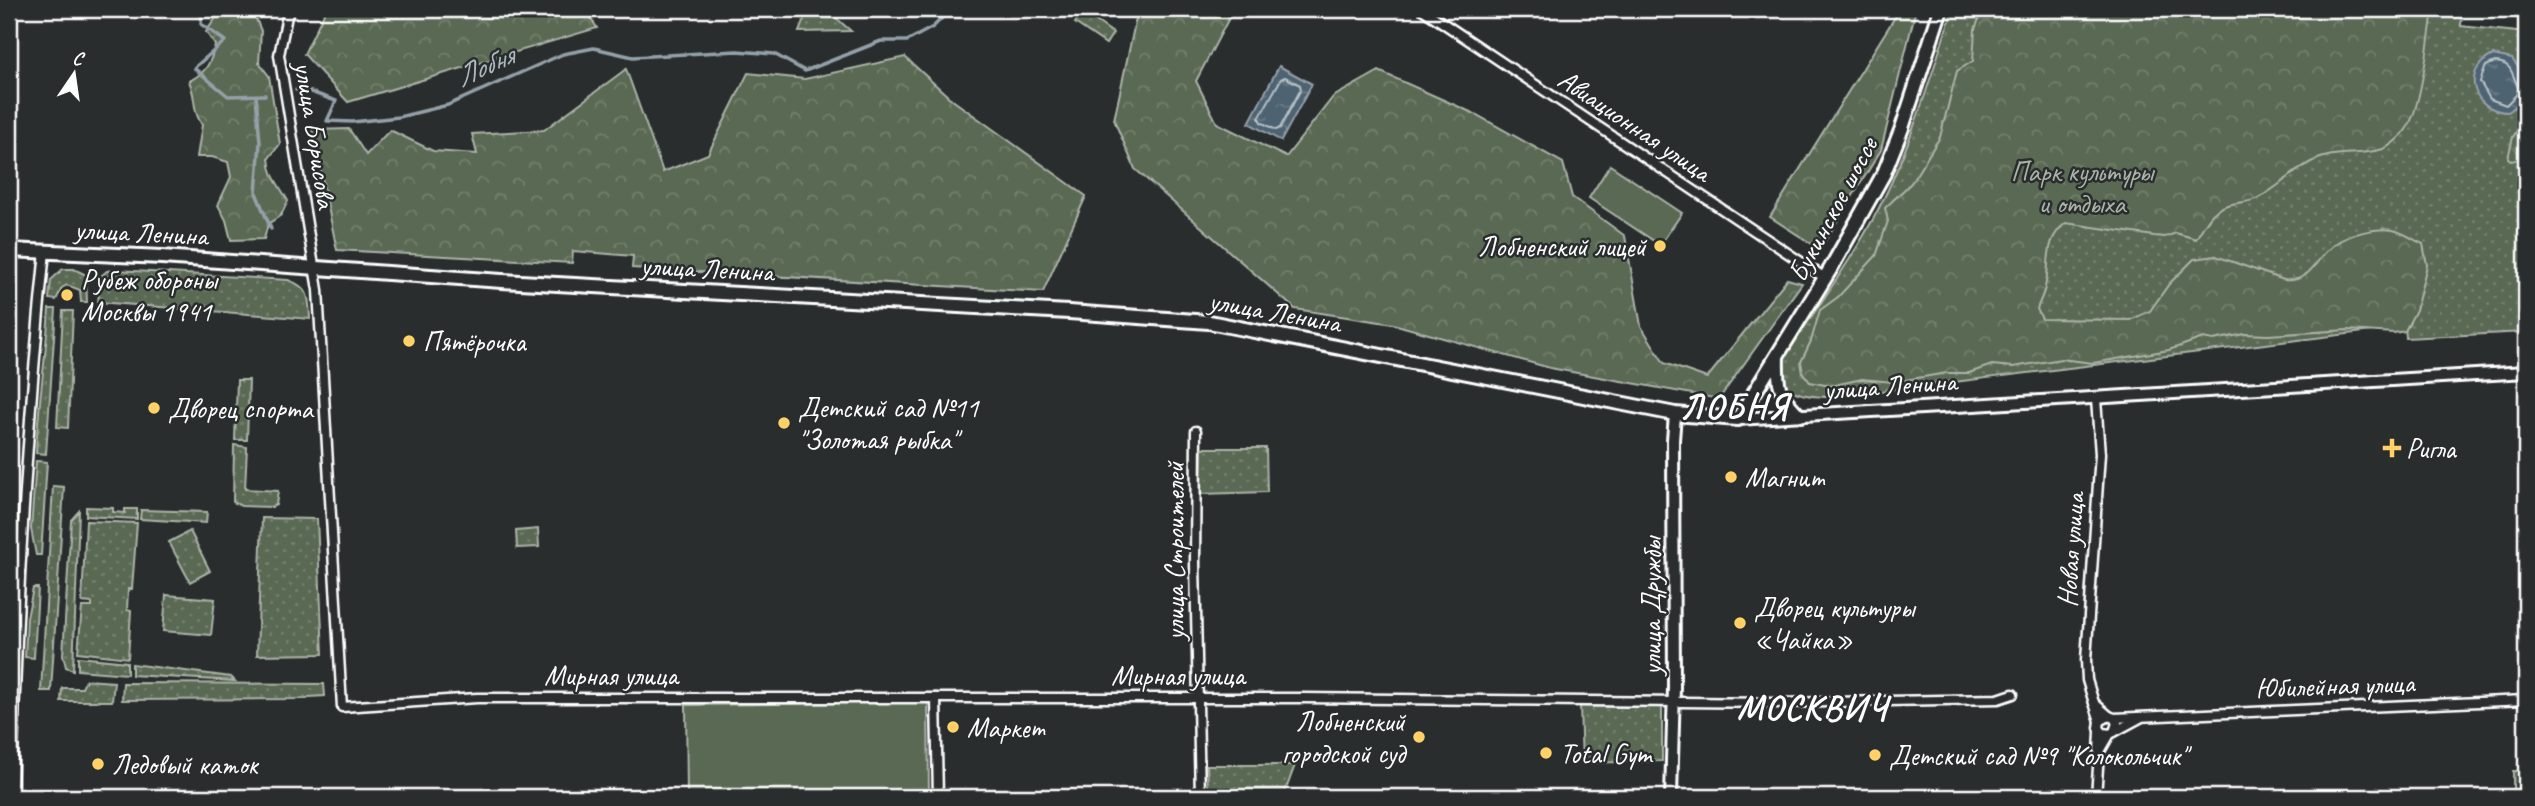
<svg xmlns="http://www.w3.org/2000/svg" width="2535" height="806" font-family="Caveat,sans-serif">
  <defs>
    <pattern id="green-dots" width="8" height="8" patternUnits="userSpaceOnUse" patternTransform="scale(1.75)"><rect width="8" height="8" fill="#5a6952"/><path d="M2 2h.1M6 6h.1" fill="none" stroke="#73806c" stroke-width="1.8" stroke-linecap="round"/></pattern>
    <pattern id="forest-crowns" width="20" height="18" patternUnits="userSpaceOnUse" patternTransform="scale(1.75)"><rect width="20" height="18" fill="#5a6952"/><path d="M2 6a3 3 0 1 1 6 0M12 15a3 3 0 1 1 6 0" fill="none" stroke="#73806c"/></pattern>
    <pattern id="water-ripples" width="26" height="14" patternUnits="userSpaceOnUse" patternTransform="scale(1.75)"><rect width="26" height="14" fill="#4e6372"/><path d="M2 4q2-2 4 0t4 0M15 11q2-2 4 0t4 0" fill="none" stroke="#697a87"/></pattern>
  </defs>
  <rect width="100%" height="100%" fill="#2a2d2e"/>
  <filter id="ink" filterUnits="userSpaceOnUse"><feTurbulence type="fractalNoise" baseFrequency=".0143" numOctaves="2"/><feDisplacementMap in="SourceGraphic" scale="14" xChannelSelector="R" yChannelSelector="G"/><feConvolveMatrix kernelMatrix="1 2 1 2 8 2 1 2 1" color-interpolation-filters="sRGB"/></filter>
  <g filter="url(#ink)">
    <!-- green -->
    <g fill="url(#green-dots)" stroke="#acb4a8" stroke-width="2">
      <polygon points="808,9 828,11 851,31 799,32"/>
      <path d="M1953,9H2462L2461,26L2526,33L2525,332L2406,338L2405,327L1831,397C1808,397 1770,394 1783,359C1821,302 1864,244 1892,181C1917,125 1934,66 1953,9Z"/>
      <polygon points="1083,12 1113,33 1106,44 1075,23"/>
      <polygon points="63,269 74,269 86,275 87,302 81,302 80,290 67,285 62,288 56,300 49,299 51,280"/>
      <path d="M116,270L288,280C310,288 309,297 310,319L98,302L101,276L107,271Z"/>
      <path d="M49,309H56L46,454L36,453C38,404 46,357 49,309Z"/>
      <polygon points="63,311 73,311 68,428 57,427"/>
      <polygon points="237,380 249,380 247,440 235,440"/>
      <polygon points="234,445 247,447 245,489 278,491 276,505 272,507 241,506 233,502"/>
      <polygon points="1202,448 1266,448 1267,492 1201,494"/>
      <polygon points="36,461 47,462 41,555 36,555 31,529"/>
      <polygon points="53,486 64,487 51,691 41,691"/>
      <polygon points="86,507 113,508 113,512 125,513 125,509 137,509 137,519 86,516"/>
      <polygon points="141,510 207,512 206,523 140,519"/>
      <polygon points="79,511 73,670 66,667 63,655 71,520"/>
      <polygon points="262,518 317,519 323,654 257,655"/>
      <polygon points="86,521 137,523 132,589 128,589 127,610 131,611 128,658 78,652 82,607 92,607 92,603 82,602"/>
      <polygon points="538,529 539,547 517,548 516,531"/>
      <polygon points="190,531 210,571 190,582 169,542"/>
      <polygon points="33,588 38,588 34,658 25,657 27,618"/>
      <polygon points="166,595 215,599 211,635 163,631"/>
      <polygon points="78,657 127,662 127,674 78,670"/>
      <polygon points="132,664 231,677 235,681 132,675"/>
      <polygon points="86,680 114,682 112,701 61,701 62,688 82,688"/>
      <polygon points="123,683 324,684 325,696 309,697 307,699 122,700"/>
      <polygon points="1580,706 1662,707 1662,761 1582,763"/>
      <polygon points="1207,765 1295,765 1285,792 1208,790"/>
      <rect x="2513" y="771" width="13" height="26"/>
    </g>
    <!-- forest -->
    <g fill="url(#forest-crowns)" stroke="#acb4a8" stroke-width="2">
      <path d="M213,9H252L261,31L259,63L269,76L280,144L269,158C270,177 279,184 288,201L281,215L268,224L264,239L231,240L226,220L218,205L231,177L228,162L212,157H197L202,125C191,108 197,99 189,81C206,73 211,63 215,45L206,32L215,19Z"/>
      <polygon points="326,9 585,9 597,28 348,102 304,54"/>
      <polygon points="1138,9 1226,9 1229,18 1196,81 1217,123 1286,157 1333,97 1379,71 1475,114 1563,163 1572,197 1625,236 1641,326 1664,363 1707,378 1787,279 1802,283 1719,399 1550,368 1393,324 1295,309 1135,169 1114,120"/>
      <polygon points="1900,9 1916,9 1881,150 1820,249 1770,217"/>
      <path d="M1983,9H2433C2430,33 2420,111 2407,128C2403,135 2391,146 2383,149C2359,157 2335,149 2311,162C2292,172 2278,188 2258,198C2251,202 2241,202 2232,204C2212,207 2206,223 2196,239L2176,233L2165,237L2154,236L2066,223C2043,240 2051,263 2045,287C2044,294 2039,302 2037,309L2042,319L2130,320L2150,311L2169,284L2194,259L2216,256L2284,280C2312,283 2315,257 2335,244C2348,234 2377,227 2393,230C2403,232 2414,240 2423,244L2427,265L2416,310L2405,331L2394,333L2348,330L2268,335L2245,334L2213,340L2203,338L2169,350L2093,363L2061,359L2013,367L1992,365L1969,373H1947L1893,382L1862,379L1830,386L1810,382L1803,373L1801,362L1811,341L1820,310L1838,297L1876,256L1888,221L1885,208L1911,183L1940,137L1957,71L1973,61L1975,29Z"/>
      <polygon points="905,57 951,99 1086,196 1043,292 632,268 633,256 573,251 572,263 337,250 312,130 349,129 366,155 390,130 433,151 477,154 472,134 544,130 626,69 663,172 708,154 748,73 805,79"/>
      <polygon points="2526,117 2526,157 2512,161 2508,158 2513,137"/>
    </g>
    <!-- pitch -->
    <g fill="#5a6952" stroke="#acb4a8" stroke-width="2">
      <polygon points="1610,165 1682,213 1660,245 1589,198"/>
      <polygon points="928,702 929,797 687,797 686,705"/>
    </g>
    <!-- water -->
    <g fill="url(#water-ripples)" stroke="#95a1aa" stroke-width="2">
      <path d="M2493,55L2512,59C2528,76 2528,100 2508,112C2474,112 2459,71 2493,55Z"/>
      <polygon points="1279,66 1312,84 1281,141 1249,123"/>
    </g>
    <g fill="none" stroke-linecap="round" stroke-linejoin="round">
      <!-- shore -->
      <g stroke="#b8c1c7" stroke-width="2">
        <path d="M2495,62C2514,63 2511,75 2519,89L2516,95L2506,105L2490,99L2480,82L2486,66Z"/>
        <polygon points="1285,77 1300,85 1301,89 1280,128 1276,130 1261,122 1259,118 1281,79"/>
      </g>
      <!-- stream -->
      <g stroke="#95a1aa" stroke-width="3.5">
        <polyline points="202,9 201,24 225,41 194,68 228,96 265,95"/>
        <polyline points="296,90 308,91 336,101 327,121 352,122 399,117 448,105 563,54 594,48 633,57 737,51 774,54 805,71 881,41 907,41 933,27 949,11"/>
        <polyline points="256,96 260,142 256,193 271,229"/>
      </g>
      <!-- minor casing -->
      <g stroke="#fff" stroke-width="13">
        <g id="minor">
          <polyline points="291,9 287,16 279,55 318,290 342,707 477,698 1303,698 1776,703 1998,699 2013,694"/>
          <polyline points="1422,9 1825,278"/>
          <polyline points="1196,431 1195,563 1200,797"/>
          <polyline points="936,698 938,797"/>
          <polyline points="2094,703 2087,680 2086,660 2100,454 2096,399"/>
          <polyline points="2114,718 2117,723 2114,732 2110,734 2103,733 2099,728 2100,721 2109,716 2114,718 2526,700"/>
          <polyline points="2100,721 2094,703 2109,716"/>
          <polyline points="2100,731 2099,753 2110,734"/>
          <polyline points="2114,732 2140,718"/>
          <path d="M12,797C16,615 26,433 45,251"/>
          <polyline points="2096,797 2099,753"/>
        </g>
      </g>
      <!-- tertiary casing -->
      <g stroke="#fff" stroke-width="16">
        <g id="tertiary">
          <path d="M1778,354C1777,387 1778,393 1801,416"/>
          <polyline points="1738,419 2526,372"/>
          <polyline points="1671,797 1674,687 1673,440 1675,414"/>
        </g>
      </g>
      <!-- secondary casing -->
      <g stroke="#fff" stroke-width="18">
        <polyline id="secondary" points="9,250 162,257 502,281 1069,312 1209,322 1675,414 1738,419 1831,268 1884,173 1902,128 1941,9"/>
      </g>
      <!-- minor -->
      <use href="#minor" stroke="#2a2d2e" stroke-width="8"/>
      <!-- tertiary -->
      <use href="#tertiary" stroke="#2a2d2e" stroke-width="10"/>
      <!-- secondary -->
      <use href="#secondary" stroke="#2a2d2e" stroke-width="12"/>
    </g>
  </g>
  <!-- markers -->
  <g fill="#ffd166" stroke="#2a2d2e" stroke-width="2.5">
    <circle cx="1660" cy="246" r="7"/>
    <circle cx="67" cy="295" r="7"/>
    <circle cx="409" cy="341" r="7"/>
    <circle cx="154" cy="408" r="7"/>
    <circle cx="784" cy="423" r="7"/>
    <path d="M2388.5 437.5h7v7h7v7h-7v7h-7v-7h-7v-7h7z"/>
    <circle cx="1731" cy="477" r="7"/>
    <circle cx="1740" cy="623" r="7"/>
    <circle cx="953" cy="727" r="7"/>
    <circle cx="1419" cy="737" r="7"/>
    <circle cx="1546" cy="753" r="7"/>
    <circle cx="1875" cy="755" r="7"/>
    <circle cx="98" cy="764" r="7"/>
  </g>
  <g text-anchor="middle" stroke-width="5" stroke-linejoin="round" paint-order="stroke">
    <!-- street labels -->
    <g font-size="28" fill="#fff" stroke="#2a2d2e">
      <text transform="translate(1635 125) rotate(34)" y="10">Авиационная улица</text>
      <text transform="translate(316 135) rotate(81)" y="10">улица Борисова</text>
      <text transform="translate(1832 209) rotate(-62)" y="10">Букинское шоссе</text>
      <text transform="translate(141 232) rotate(3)" y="10">улица Ленина</text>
      <text transform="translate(707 268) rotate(3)" y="10">улица Ленина</text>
      <text transform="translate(1275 311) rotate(10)" y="10">улица Ленина</text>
      <text transform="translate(1890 385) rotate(-4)" y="10">улица Ленина</text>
      <text transform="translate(2070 550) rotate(-86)" y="10">Новая улица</text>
      <text transform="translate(1174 551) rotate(-90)" y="10">улица Строителей</text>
      <text transform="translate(1651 606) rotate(-90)" y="10">улица Дружбы</text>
      <text x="611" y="685">Мирная улица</text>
      <text x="1178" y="685">Мирная улица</text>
      <text transform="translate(2335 685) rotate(-2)" y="10">Юбилейная улица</text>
    </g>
    <!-- park labels -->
    <g font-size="28" fill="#acb4a8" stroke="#2a2d2e">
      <text x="2082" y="181">Парк культуры<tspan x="2082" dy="32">и отдыха</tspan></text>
    </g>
    <!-- poi labels -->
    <g font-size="28" fill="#fff" stroke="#2a2d2e" text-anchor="start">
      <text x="1646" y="256" text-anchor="end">Лобненский лицей</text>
      <text x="81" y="289">Рубеж обороны<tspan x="81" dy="32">Москвы 1941</tspan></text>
      <text x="423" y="351">Пятёрочка</text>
      <text x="798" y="417">Детский сад №11<tspan x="798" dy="32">"Золотая рыбка"</tspan></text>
      <text x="168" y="418">Дворец спорта</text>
      <text x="2406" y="458">Ригла</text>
      <text x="1745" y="487">Магнит</text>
      <text x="1754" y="617">Дворец культуры<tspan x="1754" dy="32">«Чайка»</tspan></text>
      <text x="1405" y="731" text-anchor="end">Лобненский<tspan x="1405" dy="32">городской суд</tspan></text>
      <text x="967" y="737">Маркет</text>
      <text x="1560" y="763">Total Gym</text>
      <text x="1889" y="765">Детский сад №9 "Колокольчик"</text>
      <text x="112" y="774">Ледовый каток</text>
    </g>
    <!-- water labels -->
    <g font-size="30" font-style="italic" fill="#afb9c0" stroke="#2a2d2e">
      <text transform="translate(484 66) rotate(-24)" y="10">Лобня</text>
    </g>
    <!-- district labels -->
    <g font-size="35" font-weight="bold" letter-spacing="2" fill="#fff" stroke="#2a2d2e">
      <text x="1735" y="418">ЛОБНЯ</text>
      <text x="1813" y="719">МОСКВИЧ</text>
    </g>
  </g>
  <!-- margin -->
  <rect width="2535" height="806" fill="none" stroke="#2a2d2e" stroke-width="35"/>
  <rect x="18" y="18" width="2500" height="771" fill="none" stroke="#fff" stroke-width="2.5" filter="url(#ink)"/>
  <!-- north arrow -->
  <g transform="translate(74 74) rotate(13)" stroke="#2a2d2e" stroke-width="5" paint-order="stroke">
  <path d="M0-5L12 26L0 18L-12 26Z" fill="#ffffff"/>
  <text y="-10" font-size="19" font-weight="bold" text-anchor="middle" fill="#ffffff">С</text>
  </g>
</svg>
